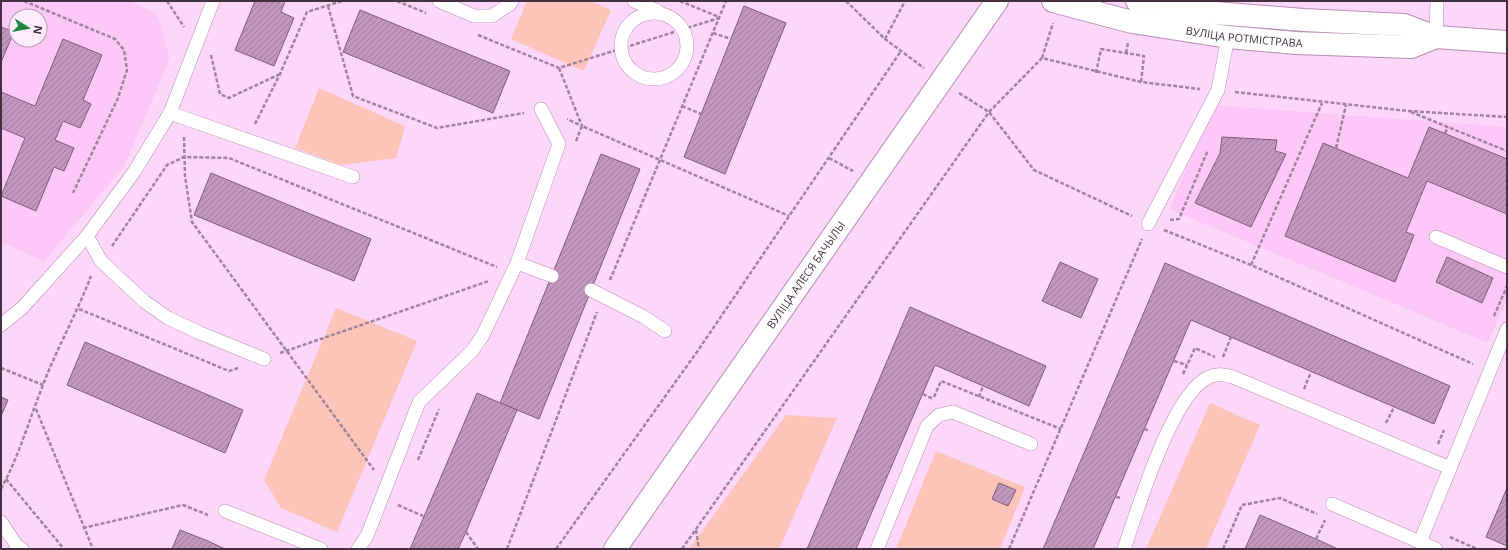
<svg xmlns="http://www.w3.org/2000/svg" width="1508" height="550" font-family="'Open Sans',sans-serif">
  <defs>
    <pattern id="building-hatch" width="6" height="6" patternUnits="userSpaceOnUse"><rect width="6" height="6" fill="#c296be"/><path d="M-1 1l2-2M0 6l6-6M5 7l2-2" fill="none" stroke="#9f7b9c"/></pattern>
  </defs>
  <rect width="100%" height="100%" fill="#fcd7f9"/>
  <!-- built -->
  <g fill="#fdc8f8" fill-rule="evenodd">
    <path d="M1,1H128L157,13L170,58L125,165L44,261L1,242ZM16,16H40V40H16Z"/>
    <polygon points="1213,105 1507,127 1507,299 1488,343 1169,209"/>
  </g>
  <!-- green -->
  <g fill="#fec4ba">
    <polygon points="527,1 591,1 611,10 584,71 511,39"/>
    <polygon points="319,88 405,126 396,158 341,165 295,148"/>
    <polygon points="336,308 417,341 337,532 281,508 264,480"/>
    <polygon points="1210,403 1260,425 1206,549 1146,549"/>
    <polygon points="786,415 837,418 779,549 689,549"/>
    <polygon points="936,451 1025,487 1000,549 896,549"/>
  </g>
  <!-- building -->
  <g fill="url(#building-hatch)" stroke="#825a7f">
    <polygon points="255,1 285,1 281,12 294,18 274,66 235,50"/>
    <polygon points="744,6 786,23 725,174 684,157"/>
    <polygon points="360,10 510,71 493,113 343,52"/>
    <polygon points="1,27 14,32 1,62"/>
    <polygon points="63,39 102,55 83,100 91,104 80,128 63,121 55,140 74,148 64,171 54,167 36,211 1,196 25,138 1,128 1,92 35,106"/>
    <polygon points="1429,127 1507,159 1507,214 1427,181 1406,232 1414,235 1395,282 1285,236 1323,143 1408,178"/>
    <polygon points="1222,137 1277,140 1275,151 1286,154 1251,227 1195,203 1220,153"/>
    <polygon points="601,154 640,169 539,419 500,403"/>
    <polygon points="211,173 371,239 354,281 194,215"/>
    <polygon points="1447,257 1493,278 1482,303 1436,282"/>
    <polygon points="1060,262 1098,279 1081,318 1042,301"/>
    <polygon points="1165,263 1450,386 1434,424 1191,320 1093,549 1043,549"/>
    <polygon points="910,307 1046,366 1029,406 935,365 856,549 807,549"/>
    <polygon points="85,342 243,410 225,453 67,385"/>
    <polygon points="477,393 517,410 466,532 458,549 410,549"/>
    <polygon points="1,397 8,400 1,416"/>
    <polygon points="999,483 1016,490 1008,506 992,499"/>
    <polygon points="1507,488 1507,546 1486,537"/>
    <polygon points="1260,515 1316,539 1338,549 1245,549"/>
    <polygon points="180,530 208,541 225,549 172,549"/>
  </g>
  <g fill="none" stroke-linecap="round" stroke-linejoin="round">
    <!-- lane casing -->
    <g stroke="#b88cb4" stroke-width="14">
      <g id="lane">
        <polyline points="439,1 474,16 492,16 510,4 512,1"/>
        <polyline points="634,1 658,11"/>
        <circle cx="654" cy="46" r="33"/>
        <polyline points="1436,37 1437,1"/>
        <polyline points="170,113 353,177"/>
        <polyline points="1148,224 1218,90 1228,37"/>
        <polyline points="87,236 101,261 145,302 168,318 200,333 264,359"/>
        <polyline points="1436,237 1507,267"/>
        <polyline points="517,263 552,276"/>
        <polyline points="591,290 644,317 665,331"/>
        <polyline points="1,325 22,308 87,236 134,172 170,113 213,1"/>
        <polyline points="1332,504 1436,549"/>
        <polyline points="225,511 321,549"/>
        <polyline points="1,522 17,546 22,549"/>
        <polyline points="1420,542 1507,329"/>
        <polyline points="358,549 367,536 419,402 472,351 483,335 517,263 559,144 541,109"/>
        <polyline points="877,549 927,426 939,415 953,412 1031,444"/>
        <path d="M1124,549C1138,509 1172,393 1209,377C1217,373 1225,375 1233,377L1450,468"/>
      </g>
    </g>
    <!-- secondary casing -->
    <g stroke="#b88cb4" stroke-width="24">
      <g id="secondary">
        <path id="s1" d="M1053,1L1132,22L1228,37L1296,43L1411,47L1436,37"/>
        <polyline points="1137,1 1202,12 1304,20 1404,25 1436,37 1507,42"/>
        <path id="s2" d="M615,549L997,1"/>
      </g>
    </g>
    <!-- path -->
    <g stroke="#9f849d" stroke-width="2.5" stroke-dasharray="4 2" stroke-linecap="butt">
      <polyline points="24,1 115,39 124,50 127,70 118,98 73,193"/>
      <polyline points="167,1 184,27"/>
      <polyline points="397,1 426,13"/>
      <polyline points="680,1 719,17"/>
      <polyline points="846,1 885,39 924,68"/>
      <polyline points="328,6 353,96 437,128 524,113"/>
      <polyline points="713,33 731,39"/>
      <polyline points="478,35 559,68 719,18"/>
      <polyline points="885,39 905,1"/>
      <polyline points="1126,53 1128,43"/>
      <polyline points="211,55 220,94 229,98 280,74"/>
      <polyline points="1042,58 1053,23"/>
      <polyline points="559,68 582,126 567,119"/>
      <polyline points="1096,73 1101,49 1144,56 1141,82"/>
      <polyline points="1235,92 1408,111 1507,117"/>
      <polyline points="959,93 989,112 1034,170 1132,216"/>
      <polyline points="682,106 701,114"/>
      <polyline points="1411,112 1507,151"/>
      <polyline points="255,124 280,74 307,12 342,1"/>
      <polyline points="1445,133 1448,127"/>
      <polyline points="184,137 185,176 192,222 374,470"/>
      <polyline points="576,141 582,126 789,216"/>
      <polyline points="1336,148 1346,105"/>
      <polyline points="829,158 853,171"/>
      <polyline points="1170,220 1179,219 1208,150"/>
      <polyline points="1164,230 1251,265 1473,364"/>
      <polyline points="112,246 167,165 184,157 229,158 497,267"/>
      <polyline points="1251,265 1322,103"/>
      <polyline points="610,280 726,1"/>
      <polyline points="79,309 229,371 238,368"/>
      <polyline points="1494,316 1507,286"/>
      <polyline points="280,353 489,281"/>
      <polyline points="1223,357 1231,337"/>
      <polyline points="1174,361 1187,365"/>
      <polyline points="1,368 43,385"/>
      <polyline points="1183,374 1195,348 1215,357"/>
      <polyline points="1304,389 1311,372"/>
      <polyline points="923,394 933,399"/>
      <polyline points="934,397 941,381 1061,429"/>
      <polyline points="979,397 983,386"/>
      <polyline points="36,409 93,549"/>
      <polyline points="1386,423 1394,407"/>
      <polyline points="1144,429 1150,431"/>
      <polyline points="1438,444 1444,430"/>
      <polyline points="418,460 439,409"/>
      <polyline points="6,479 64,549"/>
      <path d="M1,489C19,456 29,420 43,385C57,348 77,313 91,276"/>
      <polyline points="1116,497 1122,498"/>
      <polyline points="398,505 423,516"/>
      <polyline points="83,528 183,505 208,515"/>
      <polyline points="696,530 699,549"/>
      <polyline points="466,532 478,549"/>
      <polyline points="1450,537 1477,549"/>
      <polyline points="1316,539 1325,520"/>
      <polyline points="507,549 597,312"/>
      <polyline points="556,549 699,349 901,51"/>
      <polyline points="682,549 989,112 1042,58 1141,82 1200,89"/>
      <polyline points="1009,549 1142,239"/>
      <polyline points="1223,549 1242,505 1280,498 1317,514"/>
    </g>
    <!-- lane -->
    <use href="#lane" stroke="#fff" stroke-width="13"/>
    <!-- secondary -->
    <use href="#secondary" stroke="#fff" stroke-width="22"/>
  </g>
  <g text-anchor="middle" stroke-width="3" stroke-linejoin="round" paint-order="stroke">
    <!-- street labels -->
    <g font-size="11" fill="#433142" stroke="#feebfc">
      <text dy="4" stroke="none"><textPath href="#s1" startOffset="195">ВУЛІЦА РОТМІСТРАВА</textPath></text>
      <text dy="4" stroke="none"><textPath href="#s2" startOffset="334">ВУЛІЦА АЛЕСЯ БАЧЫЛЫ</textPath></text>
    </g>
  </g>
  <!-- border -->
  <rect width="1508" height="550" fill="none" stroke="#433142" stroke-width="4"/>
  <!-- north arrow -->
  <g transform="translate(28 28) rotate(101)"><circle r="19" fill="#feebfc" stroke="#b3a1b2"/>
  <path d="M0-3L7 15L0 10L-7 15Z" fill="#1a863e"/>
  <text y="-6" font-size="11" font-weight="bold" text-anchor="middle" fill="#433142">N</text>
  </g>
</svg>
